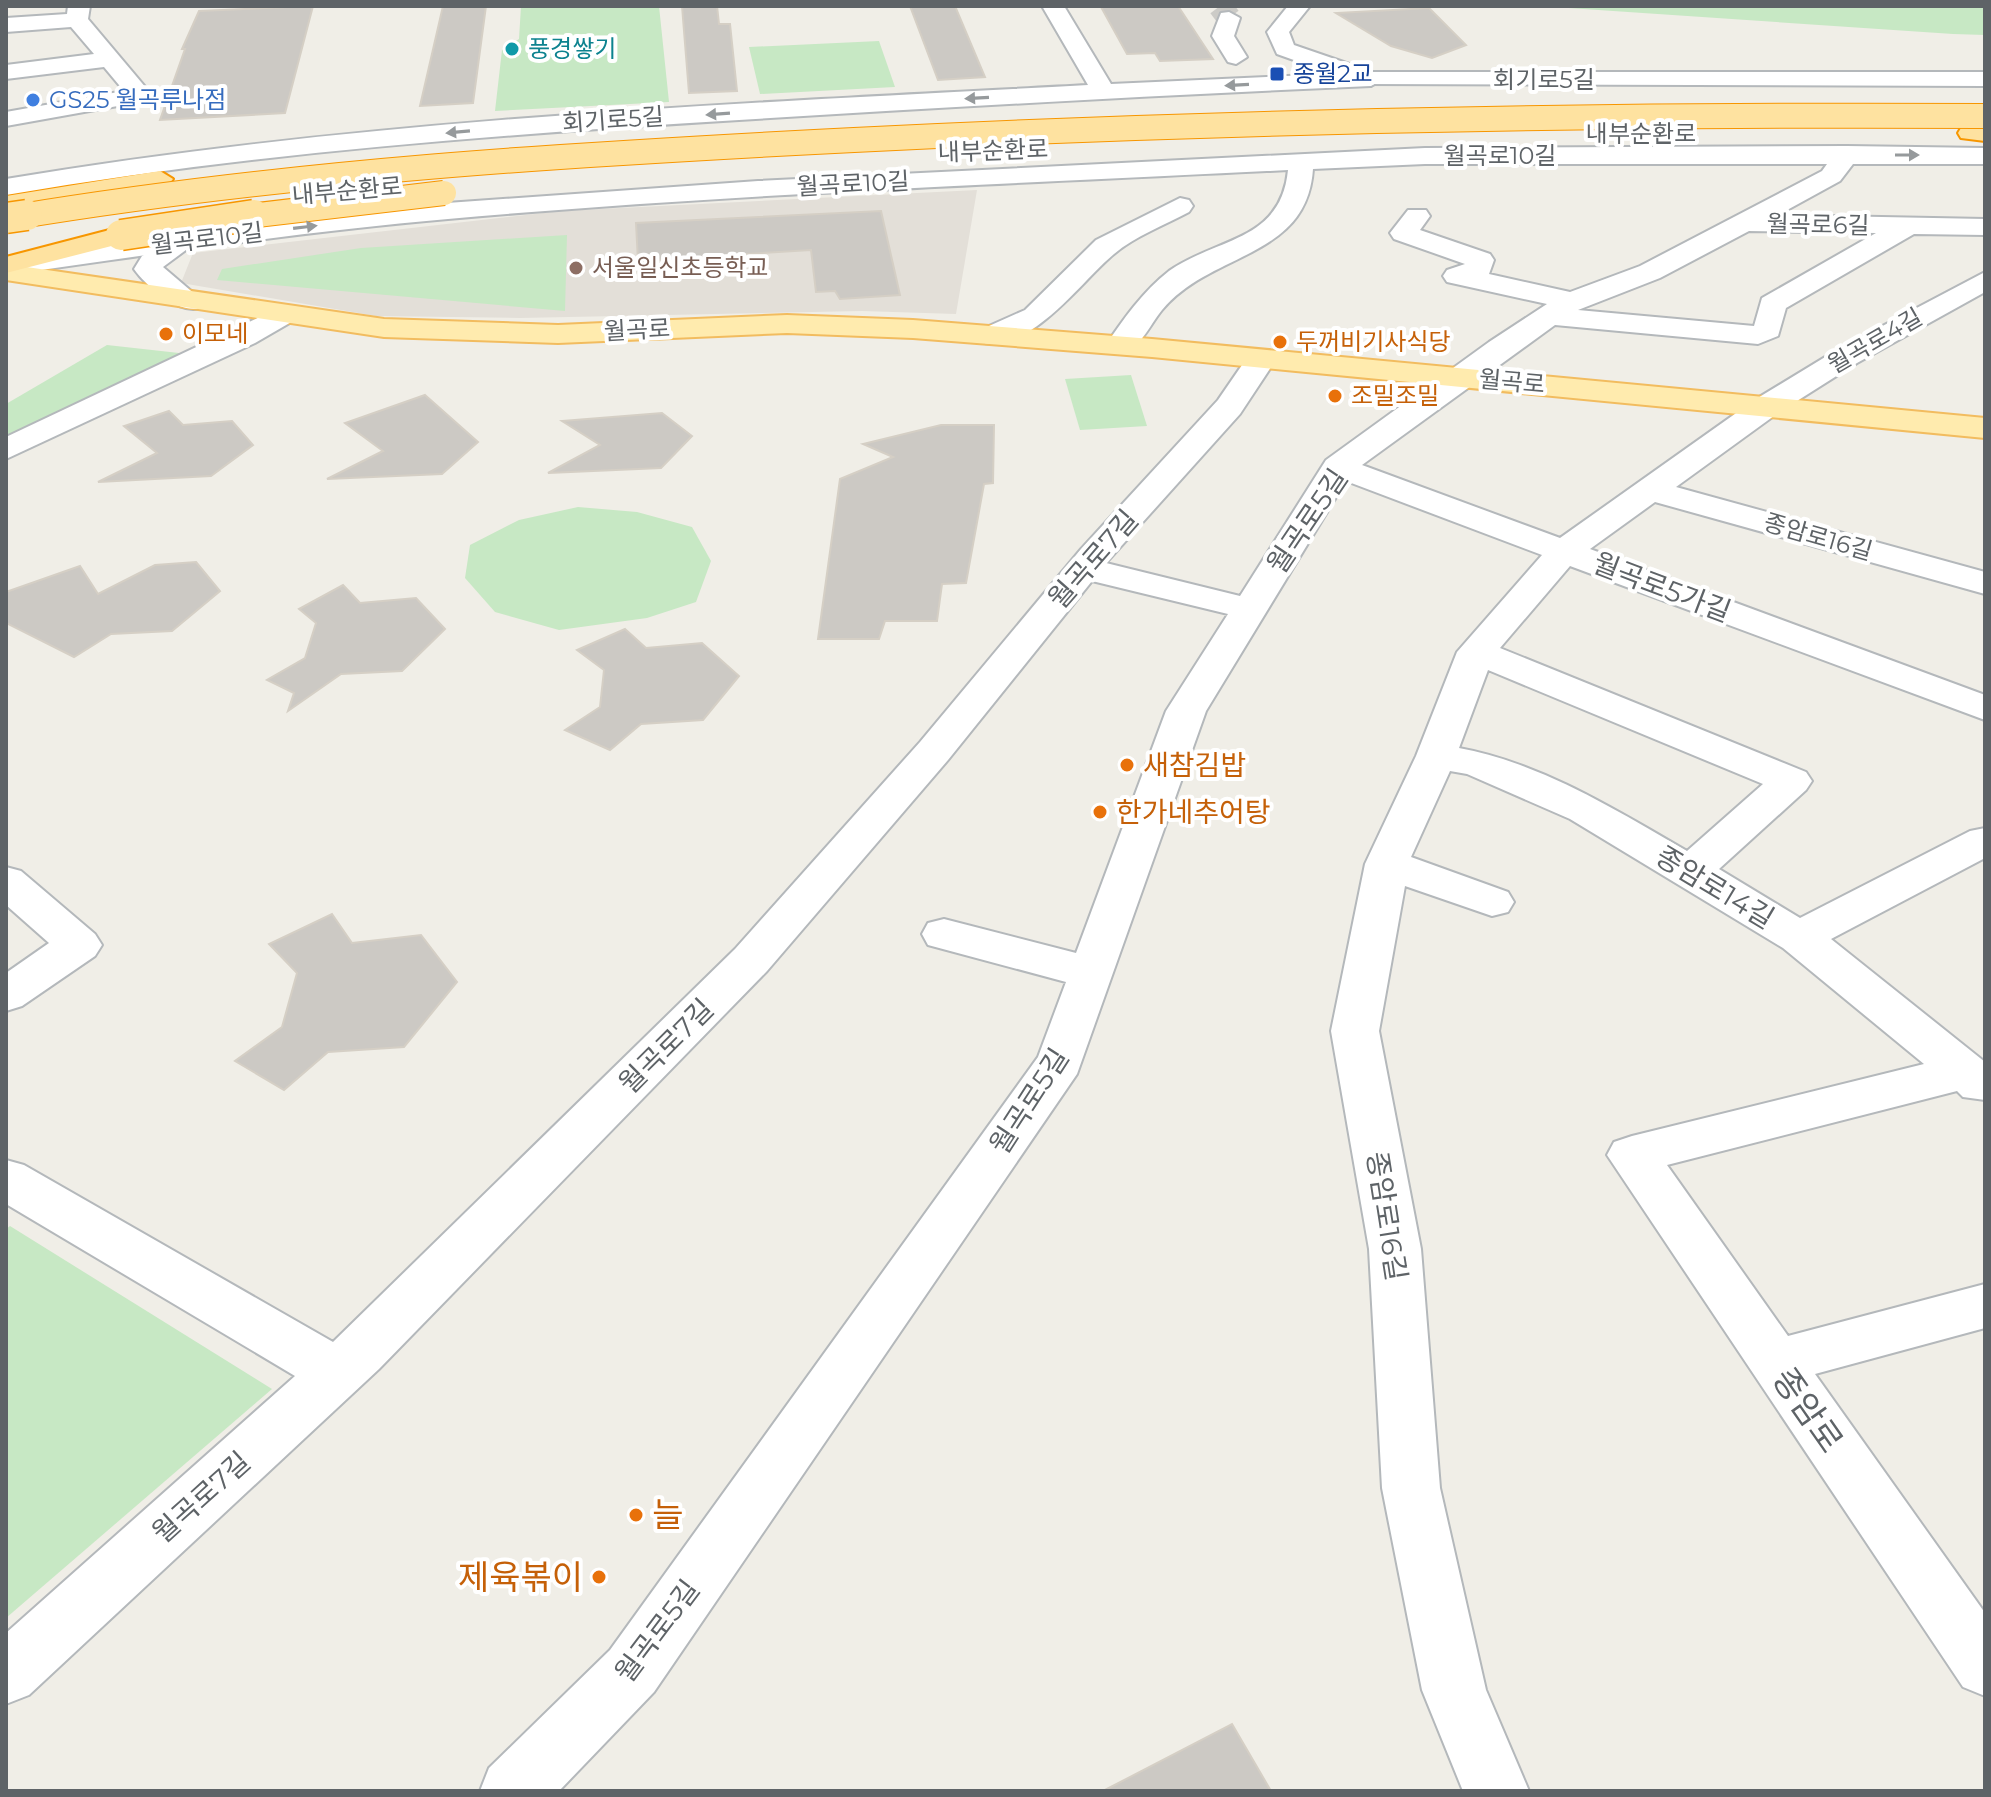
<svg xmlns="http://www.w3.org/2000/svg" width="1991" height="1797" font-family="Montserrat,'Noto Sans KR',sans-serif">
  <rect width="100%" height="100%" fill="#f0eee7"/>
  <!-- education -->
  <polygon fill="#e3dfd8" points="977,190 956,314 862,311 520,318 376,316 181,283 193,253 561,211"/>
  <!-- green -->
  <g fill="#c7e8c4">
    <polygon points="521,6 659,6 669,102 495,111 502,50 519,39"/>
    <polygon points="1539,6 1985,6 1985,35 1953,34"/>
    <polygon points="879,41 895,87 760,94 749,47"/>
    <polygon points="567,235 565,311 217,280 222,269 361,248"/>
    <polygon points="107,345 188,354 6,437 6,404"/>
    <polygon points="1131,375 1147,426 1080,430 1065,379"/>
    <polygon points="578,507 637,512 692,527 711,561 696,602 647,618 559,630 495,612 465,578 470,545 519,520"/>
    <polygon points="10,1226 272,1389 6,1618 6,1229"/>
  </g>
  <!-- building -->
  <g fill="#ccc9c4" stroke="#d5cfc5" stroke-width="2">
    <polygon points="313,6 285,113 160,120 185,49 182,49 199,11"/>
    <polygon points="443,6 486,6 473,103 420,106"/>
    <polygon points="682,6 717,6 719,24 730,24 737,91 689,93"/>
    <polygon points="910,6 955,6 985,77 938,80"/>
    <polygon points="1133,6 1178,6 1213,59 1160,61 1155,53 1127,54 1101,7"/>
    <polygon points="1429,8 1466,45 1432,58 1391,46 1336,13"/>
    <polygon points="881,211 900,295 840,299 835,291 816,292 811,250 638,261 636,223"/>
    <polygon points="425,395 478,442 442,474 327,479 383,451 345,423"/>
    <polygon points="169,411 183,425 232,421 253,445 211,476 98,482 157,453 124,426"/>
    <polygon points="662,413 692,436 661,468 548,473 600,445 562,421"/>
    <polygon points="941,425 994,425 993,483 984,484 966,583 942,584 937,621 885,621 879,639 818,639 840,479 893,457 863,444"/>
    <polygon points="196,562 220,591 172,631 111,634 74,657 6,623 6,592 80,566 98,594 155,565"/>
    <polygon points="343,585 360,603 416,598 445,629 402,671 341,674 288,711 294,693 267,680 305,658 316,623 299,609"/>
    <polygon points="625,629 646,648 702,643 739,676 703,720 641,724 610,750 565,730 600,707 604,670 577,650"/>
    <polygon points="332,914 352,943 421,935 457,982 404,1047 328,1052 284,1090 235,1061 282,1027 297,973 269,944"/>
    <polygon points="1232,1724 1271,1791 1103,1791"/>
  </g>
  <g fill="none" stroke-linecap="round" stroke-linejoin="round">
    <!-- minor-tunnel -->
    <polyline stroke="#cccbc7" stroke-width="24" stroke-dasharray="24 12" stroke-linecap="butt" points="1220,6 1229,18"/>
    <!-- minor casing -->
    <g stroke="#b4b8bb" stroke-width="4">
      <g id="minor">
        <polygon points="68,6 90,6 88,19 152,95 140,102 6,126 6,112 124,91 104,67 6,79 6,65 94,54 71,27 6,32 6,18 67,14"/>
        <path d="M1042,6H1064L1111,84L1333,74L1277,54L1267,32L1288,6H1310L1289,32L1294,45L1358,67L1361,72L1379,74L1383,79L1371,86C1160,95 949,107 739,120C493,135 249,153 6,195V179C363,119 727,104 1088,85Z"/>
        <polygon points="1229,12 1240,18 1234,36 1247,57 1236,64 1228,62 1212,36 1221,13"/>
        <path d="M1847,146L1985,148V164H1853L1840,181L1778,215L1985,219V235L1914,234L1786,308L1778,336L1758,344L1555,325L1362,465L1560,538L1756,399L1835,351L1985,272V292L1857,363L1778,413L1676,487L1985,572V594L1655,502L1590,549L1985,695V720L1570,566L1500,648L1806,772L1812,781L1806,790L1719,869L1800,918L1970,831L1985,828V858L1831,939L1985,1062V1100L1963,1097L1957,1091L1667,1165L1788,1336L1985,1284V1328L1815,1374L1985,1613V1696L1963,1687L1607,1155L1614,1142L1632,1136L1924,1064L1783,948L1570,819L1467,774L1450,771L1411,857L1508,892L1514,902L1508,912L1492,916L1405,886L1379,1031L1421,1249L1440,1488L1486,1690L1529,1791H1463L1422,1690L1382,1488L1369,1249L1331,1031L1365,864L1416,756L1457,652L1542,555L1346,481L1206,711L1077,1074L654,1692L559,1791H480L489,1768L610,1650L1038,1057L1066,982L928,945L922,934L928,923L944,919L1076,953L1166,711L1228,614L1092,581L948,760L767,971L379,1369L29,1695L6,1704V1633L295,1376L6,1204V1160L24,1165L333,1342L735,949L920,742L1081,549L1218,400L1251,352H1273L1277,358L1240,414L1106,563L1240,596L1326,460L1489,342L1547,304L1447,282L1443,276L1447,270L1465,264L1394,239L1390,233L1408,210H1426L1430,216L1420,230L1490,254L1494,260L1489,274L1570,292L1640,266L1822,171L1827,164H1425L1313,169C1307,259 1211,251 1162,310C1147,328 1137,359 1109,352L1105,346C1123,320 1143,291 1169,271C1217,237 1281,242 1288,170C1008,184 728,194 448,219C300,232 153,254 6,275V259L184,233L447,203L758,181L1425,148ZM1749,231L1876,233L1762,298L1754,326L1578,310L1660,278ZM1488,670L1763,784L1687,851C1616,810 1541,763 1459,748Z"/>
        <path d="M1180,198L1189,200L1193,206L1189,212C1165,225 1135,236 1114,254C1081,281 1030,355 980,342L976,336L980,330L1025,310L1096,240Z"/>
        <polygon points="283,306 293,309 298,315 293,321 255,343 6,459 6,437"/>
        <polygon points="6,867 21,871 95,934 102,945 95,956 22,1006 6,1011 6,973 49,943 6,905"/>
      </g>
    </g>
    <!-- tertiary casing -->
    <g stroke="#b4b8bb" stroke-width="4">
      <polygon id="tertiary" points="1371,72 1985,72 1985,86 1363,84 1359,79 1363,74"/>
    </g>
    <!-- secondary casing -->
    <g stroke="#b3b7bb" stroke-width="4">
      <path id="secondary" d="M184,233L194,235L198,241L163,267L204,302L200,308C178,314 147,287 134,269L142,256Z"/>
    </g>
    <!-- primary casing -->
    <g stroke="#f2bc5f" stroke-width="4">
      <polygon id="primary" points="6,264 384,319 558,325 787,315 913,320 1152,339 1985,418 1985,438 1152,357 913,338 787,333 558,343 384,337 6,280"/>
    </g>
    <!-- trunk casing -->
    <g stroke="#f79600" stroke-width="4">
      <g id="trunk">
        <polygon points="1970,126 1985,127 1985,141 1961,138 1958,133 1961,128"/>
        <polygon points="160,171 173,179 169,184 6,212 6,196"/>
        <polygon points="121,227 131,229 135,235 131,241 6,273 6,257"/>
      </g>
    </g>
    <!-- minor -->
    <use href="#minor" fill="#fff" fill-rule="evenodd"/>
    <!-- tertiary -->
    <use href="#tertiary" fill="#fff" fill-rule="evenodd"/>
    <!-- secondary -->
    <use href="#secondary" fill="#fff" fill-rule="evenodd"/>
    <!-- primary -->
    <use href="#primary" fill="#ffebae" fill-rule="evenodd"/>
    <!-- trunk -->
    <use href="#trunk" fill="#fee2a0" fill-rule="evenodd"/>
    <!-- trunk-bridge-far1 casing -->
    <g stroke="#f79600" stroke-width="26" stroke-linecap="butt">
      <g id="trunk-bridge-far1">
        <path d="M15,217C293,171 573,154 854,140C1231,121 1608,114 1985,116"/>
        <polyline points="241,217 444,193"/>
      </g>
    </g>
    <!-- trunk-bridge casing -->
    <g stroke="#f79600" stroke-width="33" stroke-linecap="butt">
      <g id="trunk-bridge">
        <polyline points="6,218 27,215"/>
        <polyline points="121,235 254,215"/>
      </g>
    </g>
    <!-- trunk-bridge-far1 -->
    <use href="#trunk-bridge-far1" stroke="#fee2a0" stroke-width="24"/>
    <!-- trunk-bridge -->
    <use href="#trunk-bridge" stroke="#fee2a0" stroke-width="30"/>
  </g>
  <!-- one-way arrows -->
  <defs><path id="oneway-solid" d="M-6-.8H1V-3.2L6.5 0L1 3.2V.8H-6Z" transform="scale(2)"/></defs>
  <g fill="#969a9c">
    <use href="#oneway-solid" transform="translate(1237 85) rotate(177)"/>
    <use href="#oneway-solid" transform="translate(977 98) rotate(177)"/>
    <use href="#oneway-solid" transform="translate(718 114) rotate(176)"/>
    <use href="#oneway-solid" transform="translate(458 132) rotate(175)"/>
    <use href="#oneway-solid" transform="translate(1907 155)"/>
    <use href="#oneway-solid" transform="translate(305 227) rotate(-7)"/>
  </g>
  <!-- markers -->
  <circle fill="#0f9aa8" stroke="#fff" stroke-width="3" cx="512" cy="49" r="8"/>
  <rect fill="#1a4fb4" stroke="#fff" stroke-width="3" x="1269" y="66" width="16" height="16" rx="4"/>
  <circle fill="#3f7fe0" stroke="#fff" stroke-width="3" cx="33" cy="100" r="8"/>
  <circle fill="#8d6e63" stroke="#fff" stroke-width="3" cx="576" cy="268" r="8"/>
  <g fill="#e8710a" stroke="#fff" stroke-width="3">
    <circle cx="166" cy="334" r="8"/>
    <circle cx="1280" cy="342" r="8"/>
    <circle cx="1335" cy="396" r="8"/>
    <circle cx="1127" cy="765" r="8"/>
    <circle cx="1100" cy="812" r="8"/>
    <circle cx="636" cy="1515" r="8"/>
    <circle cx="599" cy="1577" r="8"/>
  </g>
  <g text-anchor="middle" stroke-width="8" stroke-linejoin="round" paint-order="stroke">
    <!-- far-culture labels -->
    <g font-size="24" fill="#0d838f" stroke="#fff" text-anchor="start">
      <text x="528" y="57">풍경쌓기</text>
    </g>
    <!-- far-transit labels -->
    <g font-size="24" fill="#164399" stroke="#fff" text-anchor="start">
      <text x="1293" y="82">종월2교</text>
    </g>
    <!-- far-street labels -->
    <g font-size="24" fill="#5e6367" stroke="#fff">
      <text x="1544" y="88">회기로5길</text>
      <text transform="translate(613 120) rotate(-4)" y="8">회기로5길</text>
      <text x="1641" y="142">내부순환로</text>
      <text transform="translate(993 151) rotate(-2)" y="8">내부순환로</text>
      <text x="1500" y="164">월곡로10길</text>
      <text transform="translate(853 184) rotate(-3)" y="8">월곡로10길</text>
      <text transform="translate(347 191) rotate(-5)" y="8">내부순환로</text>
      <text transform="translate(1818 225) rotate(1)" y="8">월곡로6길</text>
      <text transform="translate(207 239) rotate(-7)" y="8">월곡로10길</text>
      <text transform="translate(637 330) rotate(-3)" y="8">월곡로</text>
      <text transform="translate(1875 341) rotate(-30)" y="8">월곡로4길</text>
      <text transform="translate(1512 382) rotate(5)" y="8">월곡로</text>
      <text transform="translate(1818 537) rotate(16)" y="8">종암로16길</text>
    </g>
    <!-- far-shop labels -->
    <g font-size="24" fill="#366cbe" stroke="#fff" text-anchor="start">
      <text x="49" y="108">GS25 월곡루나점</text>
    </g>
    <!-- far-education labels -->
    <g font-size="24" fill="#785e54" stroke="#fff" text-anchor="start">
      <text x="592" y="276">서울일신초등학교</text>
    </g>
    <!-- far-food labels -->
    <g font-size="24" fill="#c56008" stroke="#fff" text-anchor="start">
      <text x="182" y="342">이모네</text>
      <text x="1296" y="350">두꺼비기사식당</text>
      <text x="1351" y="404">조밀조밀</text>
    </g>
    <!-- street labels -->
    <g font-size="28" fill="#5e6367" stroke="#fff">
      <text transform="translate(1307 521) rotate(-56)" y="10">월곡로5길</text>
      <text transform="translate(1093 559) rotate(-49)" y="10">월곡로7길</text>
      <text transform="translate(1662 587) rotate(21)" y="10">월곡로5가길</text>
      <text transform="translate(1715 887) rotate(31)" y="10">종암로14길</text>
      <text transform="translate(666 1046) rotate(-45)" y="10">월곡로7길</text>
      <text transform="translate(1029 1101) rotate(-57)" y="10">월곡로5길</text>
      <text transform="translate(1387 1216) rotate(81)" y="10">종암로16길</text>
      <text transform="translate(201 1497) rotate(-42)" y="10">월곡로7길</text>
      <text transform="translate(657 1631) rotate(-53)" y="10">월곡로5길</text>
    </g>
    <!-- food labels -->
    <g font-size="28" fill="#c56008" stroke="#fff" text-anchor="start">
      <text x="1143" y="775">새참김밥</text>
      <text x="1116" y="822">한가네추어탕</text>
    </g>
    <!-- near-street labels -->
    <g font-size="34" fill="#5e6367" stroke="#fff">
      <text transform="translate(1808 1410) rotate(55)" y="12">종암로</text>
    </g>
    <!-- near-food labels -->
    <g font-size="34" fill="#c56008" stroke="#fff" text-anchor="start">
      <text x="652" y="1527">늘</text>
      <text x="583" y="1589" text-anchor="end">제육볶이</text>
    </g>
  </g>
  <!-- border -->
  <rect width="1991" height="1797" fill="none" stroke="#5e6367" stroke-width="16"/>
</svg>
